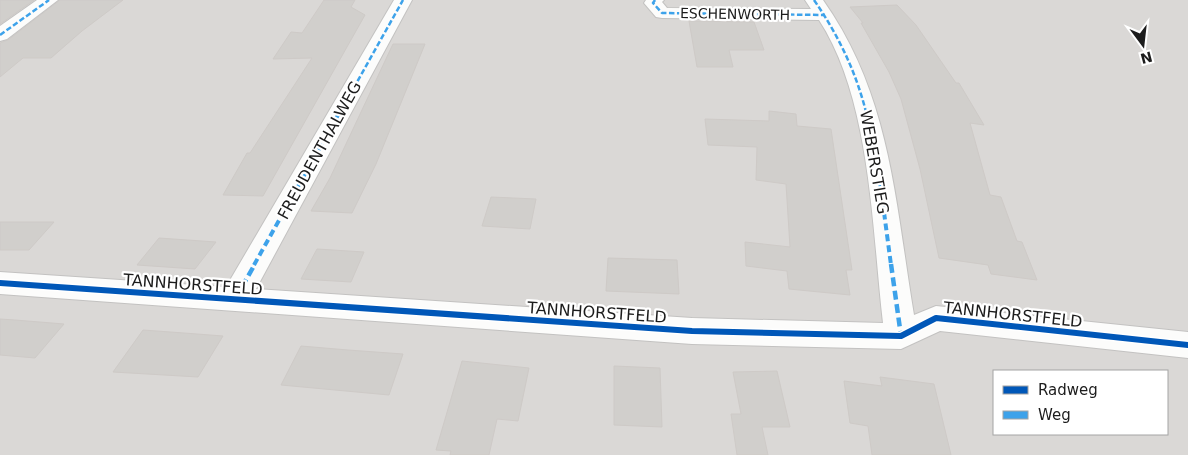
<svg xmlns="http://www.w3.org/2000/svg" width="1188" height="455" font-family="'DejaVu Sans',sans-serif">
  <rect width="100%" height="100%" fill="#ebe9e5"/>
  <!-- residential -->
  <path fill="#dad8d6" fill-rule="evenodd" d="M0,0H1188V455H0ZM994,371H1167V434H994Z"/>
  <!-- building -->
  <g fill="#d1cfcc" stroke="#cecac7">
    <polygon points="0,0 34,0 0,24"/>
    <polygon points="60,0 123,0 82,31 51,58 23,58 0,77 0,43 8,40"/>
    <polygon points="324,0 355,0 351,7 365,15 263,196 223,195 247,153 250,153 312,58 273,59 291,32 302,33"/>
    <polygon points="897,5 916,25 956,83 959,83 984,125 970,123 990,195 1001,197 1017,241 1022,242 1037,280 991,274 988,265 939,258 920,169 901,99 889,72 861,23 863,23 850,7"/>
    <polygon points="689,21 754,22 764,50 729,50 733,67 697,67"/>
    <polygon points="393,44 425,44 376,164 352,213 311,211 330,178"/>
    <polygon points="769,111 796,114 797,126 831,129 852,270 846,270 850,295 789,289 787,271 746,266 745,242 790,247 786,184 756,180 757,147 708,145 705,119 769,121"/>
    <polygon points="491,197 536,199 530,229 482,226"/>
    <polygon points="0,222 54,222 29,250 0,250"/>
    <polygon points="159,238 216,242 195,269 137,265"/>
    <polygon points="317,249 364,252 351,282 301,279"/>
    <polygon points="608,258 677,260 679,294 606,291"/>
    <polygon points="0,319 15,320 64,324 35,358 0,355"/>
    <polygon points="143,330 184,333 223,336 198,377 113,372"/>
    <polygon points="301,346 348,350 403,354 389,395 281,385"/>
    <polygon points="462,361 529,368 518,421 497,419 489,455 450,455 451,451 436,450"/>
    <polygon points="614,366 660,368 662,427 614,425"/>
    <polygon points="777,371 790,427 762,427 768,455 737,455 731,414 741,414 733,372"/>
    <polygon points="880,377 934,384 951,455 872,455 868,426 850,423 844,381 882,386"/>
  </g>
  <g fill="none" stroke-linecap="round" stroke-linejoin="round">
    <!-- minor casing -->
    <g stroke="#c3c2c1" stroke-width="2">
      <g id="minor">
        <polygon points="37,0 58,0 7,39 0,41 0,26"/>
        <path d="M394,0H412L256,289L692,318L883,323C872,230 871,99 819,20L662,18L656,17L644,3L646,0H664L662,2L667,8L811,9L805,0H823C891,96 895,202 914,315L936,306L1188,332V358L940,331L901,349L692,344L0,294V272L226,287Z"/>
      </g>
    </g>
    <!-- minor -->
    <use href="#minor" fill="#fcfcfb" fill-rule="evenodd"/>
    <!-- quiet-far2 -->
    <g stroke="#3da2ea" stroke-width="2.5" stroke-dasharray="5.5 2.5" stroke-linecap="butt">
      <polyline points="655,0 653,3 662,13 825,15"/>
      <path d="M814,0C839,36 857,74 867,116"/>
      <polyline points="0,35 49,0"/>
      <polyline points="338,116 403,0"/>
    </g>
    <!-- quiet-far1 -->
    <g stroke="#3da2ea" stroke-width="4" stroke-dasharray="7 4" stroke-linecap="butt">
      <polyline points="867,115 880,182 891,265"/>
      <polyline points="254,265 338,115"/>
    </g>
    <!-- quiet -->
    <g stroke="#3da2ea" stroke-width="4.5" stroke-dasharray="9 4.5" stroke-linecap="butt">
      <polyline points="891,264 901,336"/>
      <polyline points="235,299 255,264"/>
    </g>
    <!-- cycleway casing -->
    <g stroke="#fff" stroke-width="9">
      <polyline id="cycleway" points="0,283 692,331 901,336 936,318 1188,345"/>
    </g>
    <!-- cycleway -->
    <use href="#cycleway" stroke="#0057b8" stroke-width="6"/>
  </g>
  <g text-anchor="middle" stroke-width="4.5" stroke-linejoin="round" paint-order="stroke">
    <!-- far-street labels -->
    <g font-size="14" fill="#1c1c1c" stroke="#fff">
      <text transform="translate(735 14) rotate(1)" y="5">ESCHENWORTH</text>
    </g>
    <!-- street labels -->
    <g font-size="16" fill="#1c1c1c" stroke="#fff">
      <text transform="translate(319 150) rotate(-61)" y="6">FREUDENTHALWEG</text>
      <text transform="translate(875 162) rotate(80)" y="6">WEBERSTIEG</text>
      <text transform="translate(193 284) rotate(4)" y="6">TANNHORSTFELD</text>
      <text transform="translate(597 312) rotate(4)" y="6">TANNHORSTFELD</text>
      <text transform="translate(1013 314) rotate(6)" y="6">TANNHORSTFELD</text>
    </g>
  </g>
  <!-- legend -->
  <rect x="993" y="370" width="175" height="65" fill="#ffffff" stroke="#a4a4a4"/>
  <rect x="1003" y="386" width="25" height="8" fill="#0057b8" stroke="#a4a4a4"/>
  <text x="1038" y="395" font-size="15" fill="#1c1c1c">Radweg</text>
  <rect x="1003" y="411" width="25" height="8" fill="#3da2ea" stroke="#a4a4a4"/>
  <text x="1038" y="420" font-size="15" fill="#1c1c1c">Weg</text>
  <!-- north arrow -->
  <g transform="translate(1143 45) rotate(165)" stroke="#ffffff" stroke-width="4" paint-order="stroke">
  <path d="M0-4L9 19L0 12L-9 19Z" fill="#1c1c1c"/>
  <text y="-8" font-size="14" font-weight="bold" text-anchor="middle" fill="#1c1c1c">N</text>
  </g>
</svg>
